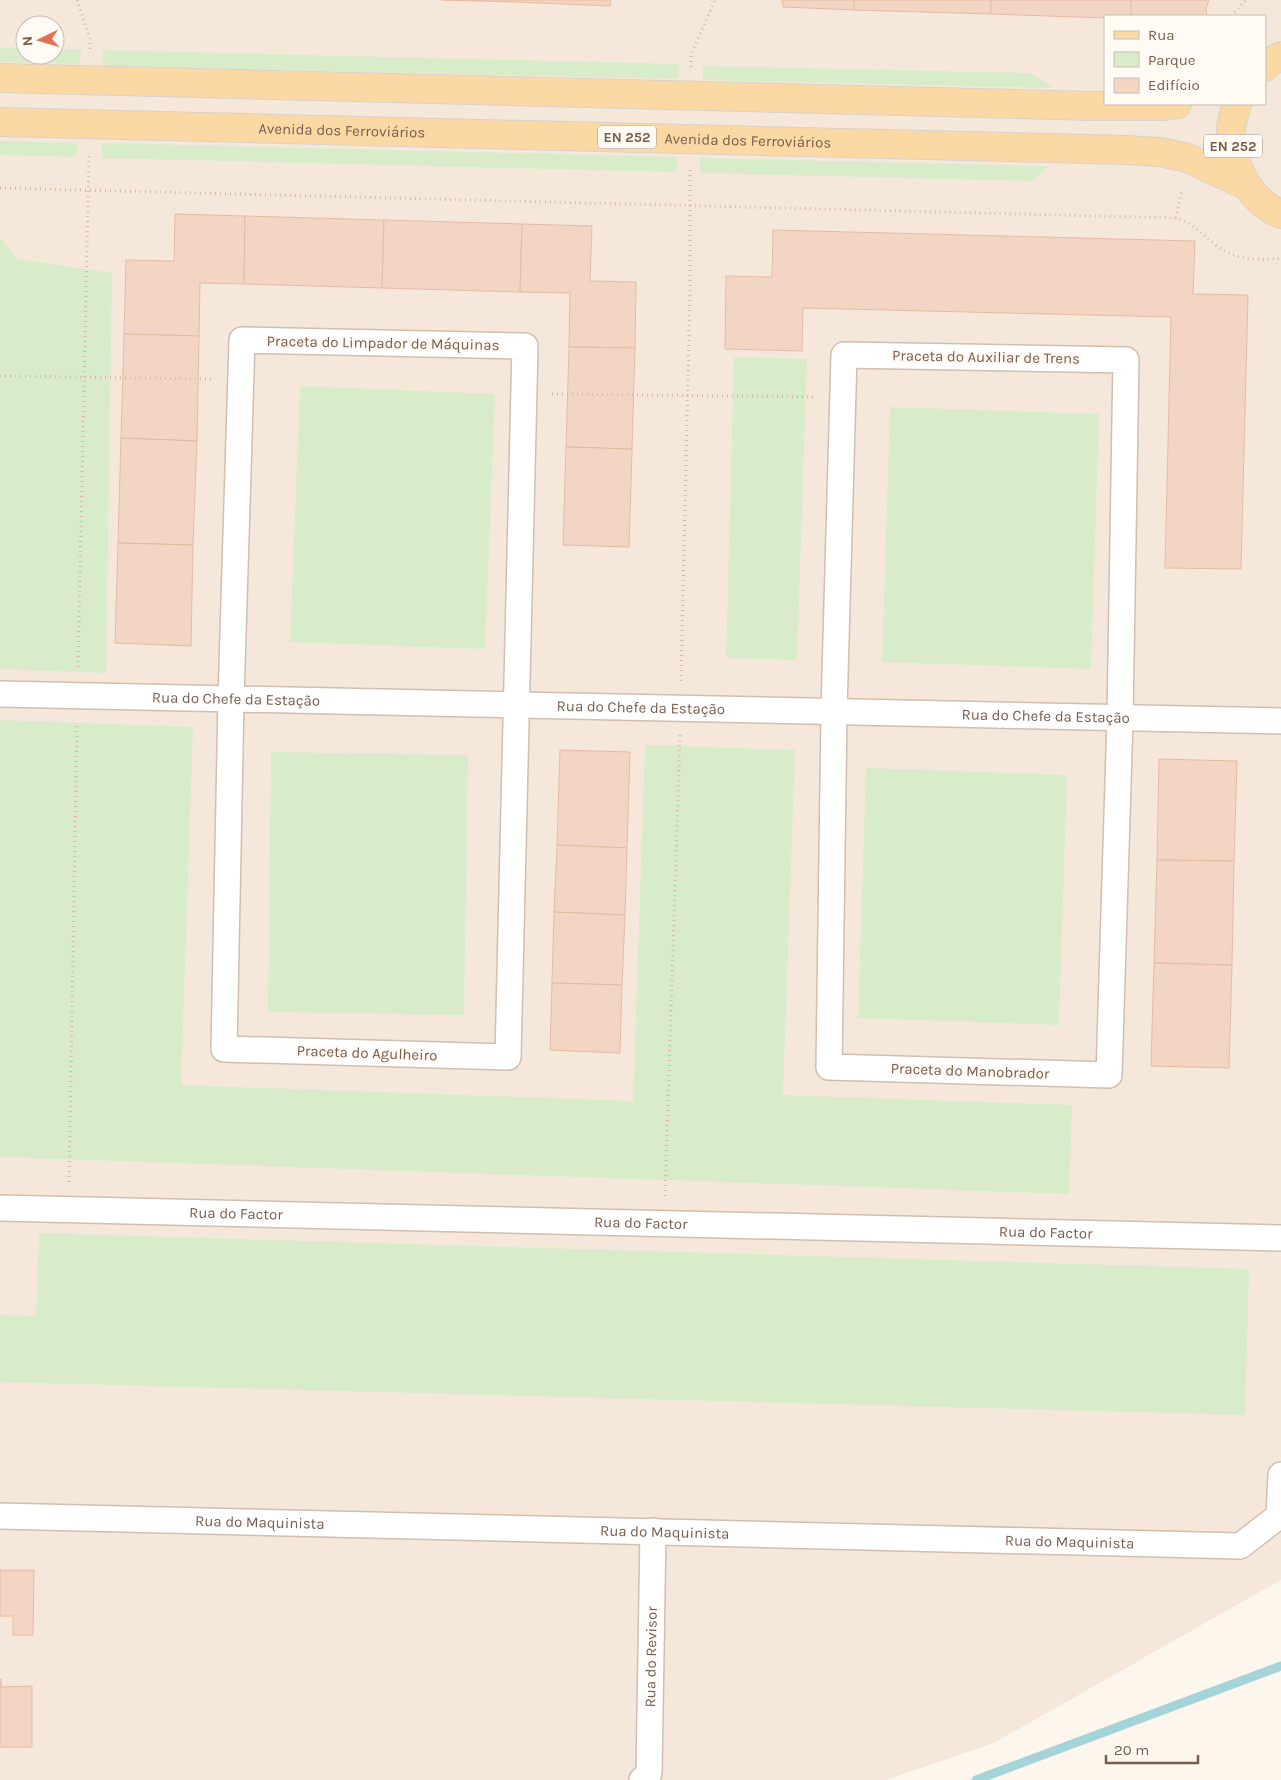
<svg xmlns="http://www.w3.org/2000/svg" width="1281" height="1780" font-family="Karla,sans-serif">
  <rect width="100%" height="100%" fill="#fdf6ec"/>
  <!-- residential -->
  <path fill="#f5e8da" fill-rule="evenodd" d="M0,0H1281V1580L994,1743L886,1780H0ZM1105,16H1265V104H1105ZM25,25H55V55H25Z"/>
  <!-- green -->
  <g fill="#d8ecc9">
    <polygon points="0,48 25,48 25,55 55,55 55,49 81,50 80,64 0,62"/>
    <polygon points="103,50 679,64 678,79 102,66"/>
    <polygon points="703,66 1030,73 1054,88 703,80"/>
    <polygon points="0,141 77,143 76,157 0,155"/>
    <polygon points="102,143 678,157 677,172 102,158"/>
    <polygon points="700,158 1048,166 1033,181 700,173"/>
    <polygon points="0,237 17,259 112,273 106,673 0,669"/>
    <polygon points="734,357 807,359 797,660 726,658"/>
    <polygon points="300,386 495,394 485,649 290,642"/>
    <polygon points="890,407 1099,414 1091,669 882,662"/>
    <polygon points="0,720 193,727 181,1085 633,1101 645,745 795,750 783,1095 1072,1105 1069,1194 0,1157"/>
    <polygon points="271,752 468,755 464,1015 268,1012"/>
    <polygon points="866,768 1067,775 1059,1025 858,1018"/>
    <polygon points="39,1233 1249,1269 1245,1415 0,1382 0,1315 36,1316"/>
  </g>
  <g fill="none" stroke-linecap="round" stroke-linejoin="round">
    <!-- stream -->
    <polyline stroke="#a5d3da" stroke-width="9" points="976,1780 1281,1666"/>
  </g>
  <!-- building -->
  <g fill="#f3d5c3" stroke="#e6bba3">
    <polygon points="441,0 514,0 514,2"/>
    <polygon points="514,0 611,0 610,6 514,2"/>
    <polygon points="782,0 854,0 854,10 783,7"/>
    <polygon points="854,0 991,0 991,14 854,10"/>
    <polygon points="991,0 1131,0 1131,16 1105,16 1105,18 991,14"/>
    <polygon points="1131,0 1209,0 1206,8 1207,16 1131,16"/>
    <polygon points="175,214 245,216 244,284 200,283 199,336 124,334 126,260 174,261"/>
    <polygon points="245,216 384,220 382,288 244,284"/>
    <polygon points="384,220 522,224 520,292 382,288"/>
    <polygon points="522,224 592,226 590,281 636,282 635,348 569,347 570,293 520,292"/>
    <polygon points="773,230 1195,241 1193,294 1248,295 1241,569 1165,568 1171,317 803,308 802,351 725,349 726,276 772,277"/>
    <polygon points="124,334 199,336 197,441 121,438"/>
    <polygon points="569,347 635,348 632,449 566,447"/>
    <polygon points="121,438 197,441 193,545 118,543"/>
    <polygon points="566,447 632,449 629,547 563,545"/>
    <polygon points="118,543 193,545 191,646 115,643"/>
    <polygon points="560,750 630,752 627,848 557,845"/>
    <polygon points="1159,759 1237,761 1234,861 1157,860"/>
    <polygon points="557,845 627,848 625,915 554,912"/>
    <polygon points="1157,860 1234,861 1232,965 1154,963"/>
    <polygon points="554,912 625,915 622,985 552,983"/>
    <polygon points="1154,963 1232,965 1229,1068 1151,1066"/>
    <polygon points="552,983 622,985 620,1053 550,1050"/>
    <polygon points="0,1570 34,1570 33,1635 13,1635 13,1616 0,1616"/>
    <polygon points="0,1679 1,1679 1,1687 32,1686 32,1747 0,1747"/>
  </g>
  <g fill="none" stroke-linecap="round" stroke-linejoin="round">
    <!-- street casing -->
    <g stroke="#d1beb0" stroke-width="28">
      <g id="street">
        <polygon points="242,340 525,346 508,1057 224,1049 231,699"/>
        <polygon points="844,355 1126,360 1120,718 1109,1075 829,1067 834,711"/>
        <path id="s1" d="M0,694L1281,721"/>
        <path id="s2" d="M0,1208L1281,1238"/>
        <path id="s3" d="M0,1516L1240,1546L1279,1516L1281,1475"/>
        <path id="s4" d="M642,1780L649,1773L653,1531"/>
      </g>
    </g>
    <!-- primary casing -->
    <g stroke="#dad1cd" stroke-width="30">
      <g id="primary">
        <polyline points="1265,67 1270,62 1281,56"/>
        <polyline points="0,78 1092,106 1163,106 1177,104"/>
        <path d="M1237,104C1235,112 1231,122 1231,131C1230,163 1250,202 1281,214"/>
        <path id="s5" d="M0,122L1127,150L1159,152L1188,158L1247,186"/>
      </g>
    </g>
    <!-- path -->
    <g stroke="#d9b8a5" stroke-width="3" stroke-dasharray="1 4" stroke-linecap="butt">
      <polyline points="77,0 90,39 90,52"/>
      <polyline points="1231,16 1246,0"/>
      <polyline points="691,67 691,54 715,0"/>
      <path d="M0,188L1176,218C1196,224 1202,235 1217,246C1235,260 1259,261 1281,258"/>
      <polyline points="1176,218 1182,189"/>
      <polyline points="0,376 212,379"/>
      <polyline points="552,394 816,397"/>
      <polyline points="78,667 89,154"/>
      <polyline points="681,681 690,287 690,168"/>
      <polyline points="69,1182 77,723"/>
      <polyline points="665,1196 680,735"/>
    </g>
    <!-- street -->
    <use href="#street" stroke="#fff" stroke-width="25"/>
    <!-- primary -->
    <use href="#primary" stroke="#fbd9a5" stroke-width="28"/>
  </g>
  <g text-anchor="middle" stroke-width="4.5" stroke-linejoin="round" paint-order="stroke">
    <!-- shield labels -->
    <g fill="#fffaf3" stroke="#a28b7f" stroke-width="1">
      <rect x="598" y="125.5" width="58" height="23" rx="4"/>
      <rect x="1204" y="134.5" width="58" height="23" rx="4"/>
    </g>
    <g font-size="14" font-weight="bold" fill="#7a5c4d">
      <text x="627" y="142">EN 252</text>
      <text x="1233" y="151">EN 252</text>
    </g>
    <!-- street labels -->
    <g font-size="15" fill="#7a5c4d" stroke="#fffaf3">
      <text dy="5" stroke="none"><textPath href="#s5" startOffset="342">Avenida dos Ferroviários</textPath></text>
      <text dy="5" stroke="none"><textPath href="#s5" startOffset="748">Avenida dos Ferroviários</textPath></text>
      <text transform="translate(383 343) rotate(1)" y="5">Praceta do Limpador de Máquinas</text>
      <text transform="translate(986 357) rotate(1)" y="5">Praceta do Auxiliar de Trens</text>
      <text dy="5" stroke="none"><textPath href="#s1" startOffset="236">Rua do Chefe da Estação</textPath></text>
      <text dy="5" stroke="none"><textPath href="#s1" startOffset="641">Rua do Chefe da Estação</textPath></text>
      <text dy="5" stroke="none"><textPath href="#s1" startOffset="1046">Rua do Chefe da Estação</textPath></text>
      <text transform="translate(367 1053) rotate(2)" y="5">Praceta do Agulheiro</text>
      <text transform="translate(970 1071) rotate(2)" y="5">Praceta do Manobrador</text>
      <text dy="5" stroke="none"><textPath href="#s2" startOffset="236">Rua do Factor</textPath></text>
      <text dy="5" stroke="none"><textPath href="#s2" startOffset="641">Rua do Factor</textPath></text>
      <text dy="5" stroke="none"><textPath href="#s2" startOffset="1046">Rua do Factor</textPath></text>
      <text dy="5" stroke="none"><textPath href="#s3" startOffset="260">Rua do Maquinista</textPath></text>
      <text dy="5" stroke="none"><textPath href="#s3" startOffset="665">Rua do Maquinista</textPath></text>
      <text dy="5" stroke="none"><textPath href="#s3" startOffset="1070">Rua do Maquinista</textPath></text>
      <text dy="5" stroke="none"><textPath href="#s4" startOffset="126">Rua do Revisor</textPath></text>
    </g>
  </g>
  <!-- legend -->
  <rect x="1104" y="15" width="162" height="90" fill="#fffaf3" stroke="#cabbb1"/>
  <rect x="1114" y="31" width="25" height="8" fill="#fbd9a5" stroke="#cabbb1"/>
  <text x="1148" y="40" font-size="15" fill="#7a5c4d">Rua</text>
  <rect x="1114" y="52" width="25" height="15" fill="#d8ecc9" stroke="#cabbb1"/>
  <text x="1148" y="65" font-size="15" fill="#7a5c4d">Parque</text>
  <rect x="1114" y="78" width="25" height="15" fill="#f3d5c3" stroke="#cabbb1"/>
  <text x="1148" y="90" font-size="15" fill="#7a5c4d">Edifício</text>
  <!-- north arrow -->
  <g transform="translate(40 40) rotate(265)"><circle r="24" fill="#fffaf3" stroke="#cabbb1"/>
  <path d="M0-4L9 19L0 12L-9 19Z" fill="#e76f51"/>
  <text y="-8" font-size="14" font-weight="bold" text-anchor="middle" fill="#7a5c4d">N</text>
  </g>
  <!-- scale -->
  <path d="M1106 1755v8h92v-8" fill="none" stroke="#7a5c4d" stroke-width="2.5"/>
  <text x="1114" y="1755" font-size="15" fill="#7a5c4d" stroke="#fffaf3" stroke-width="4" paint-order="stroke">20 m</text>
</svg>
